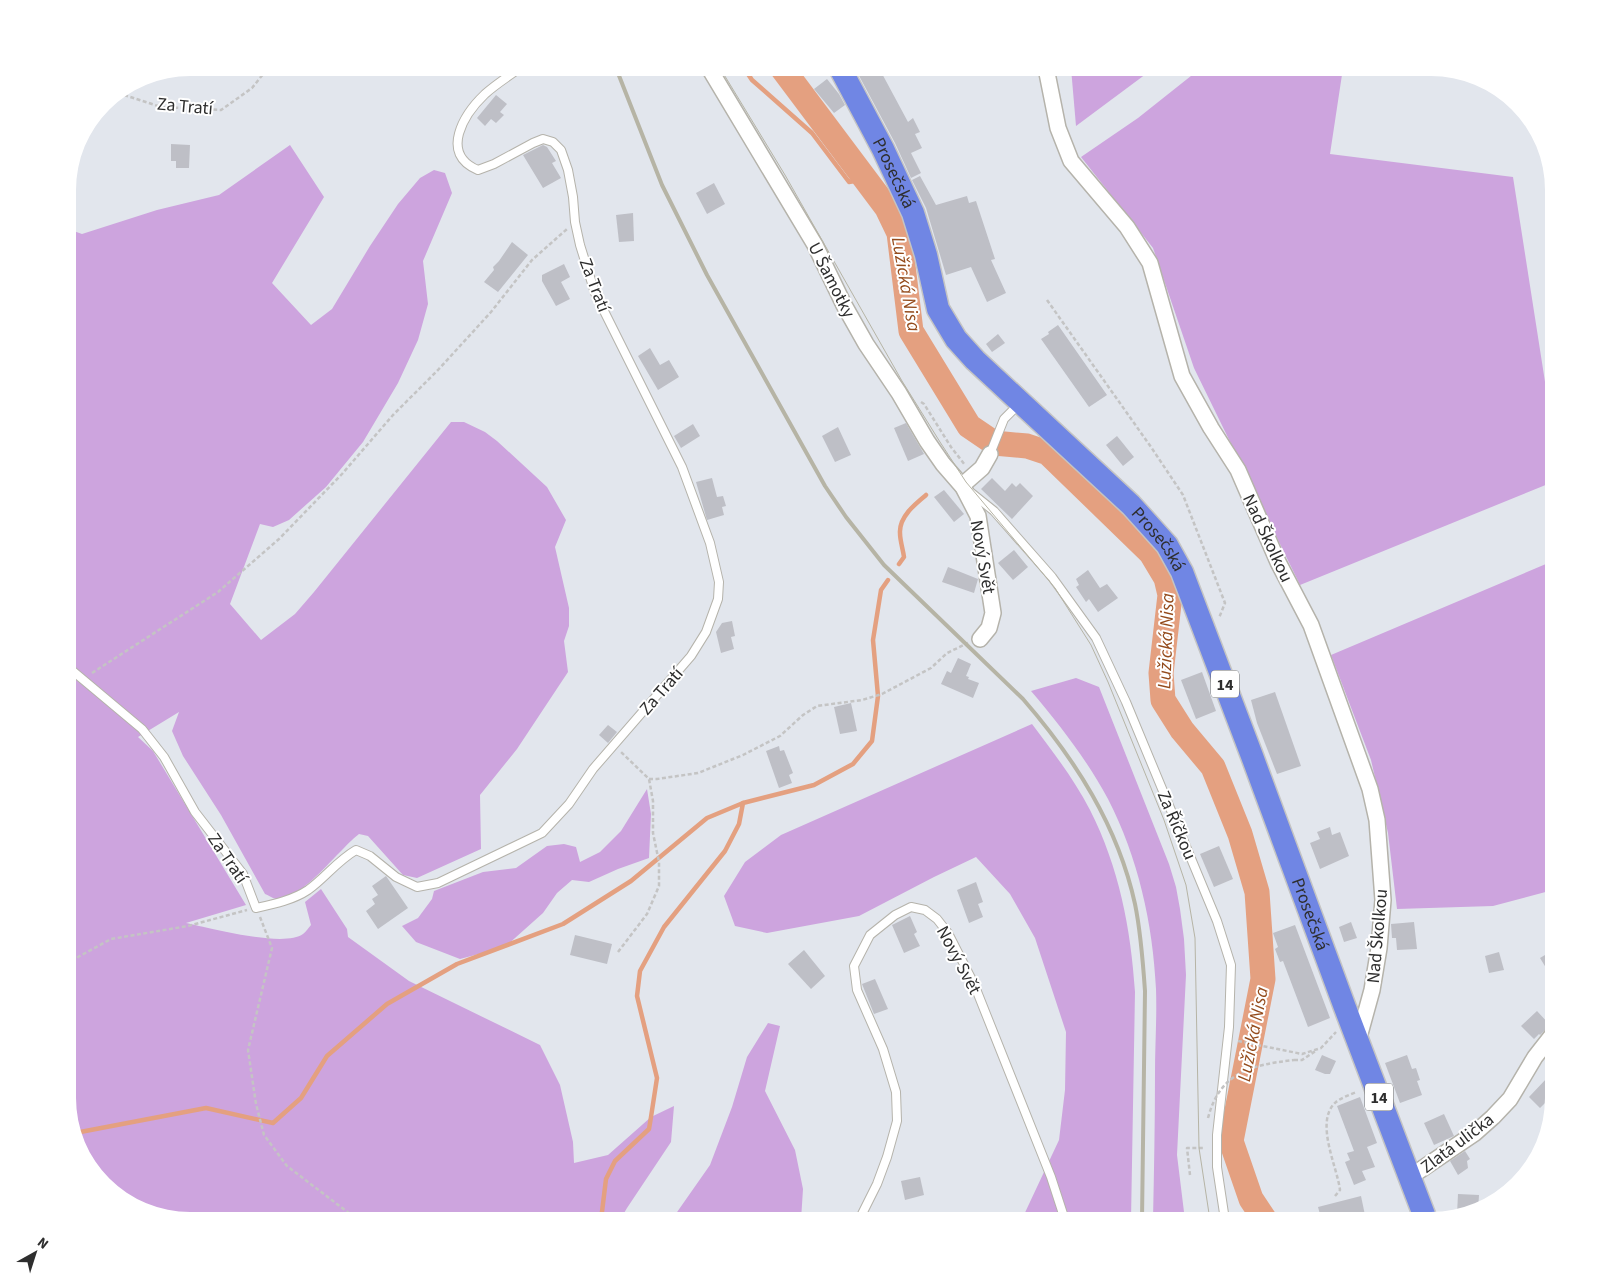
<svg xmlns="http://www.w3.org/2000/svg" width="1621" height="1288" font-family="'Source Sans 3',sans-serif">
  <rect width="100%" height="100%" fill="#e2e6ed"/>
  <!-- green -->
  <g fill="#cda4de">
    <polygon points="1071,68 1154,68 1076,126"/>
    <polygon points="1201,68 1343,68 1330,154 1513,177 1553,433 1553,482 1300,585 1194,368 1153,248 1081,157 1138,118"/>
    <path d="M290,145L324,197L272,283L311,325L332,309L370,246L398,204L420,178L434,170L445,173L452,193L423,261L428,304L418,340L398,383L363,442L326,487L289,520L273,527L260,524L230,604L261,640L295,614L314,592L451,422H464L485,432L497,441L547,487L566,520L555,547L569,608V626L564,641L568,672L517,749L480,795L481,849L417,878L403,875L368,836L359,834C340,848 300,903 276,899C272,898 268,895 265,894L221,815L183,756L172,731L179,712L138,737L153,751L246,905L186,923C210,928 284,948 303,934C306,932 309,927 311,925L305,902L321,889L347,929L348,937L409,981L540,1045L560,1085L573,1142L574,1163L608,1155L651,1117L674,1106L671,1142L627,1208L620,1220H190L143,1211L109,1190L80,1153L68,1106V229L82,234L157,210L219,195Z"/>
    <polygon points="1553,561 1553,890 1493,906 1397,909 1388,833 1371,760 1331,655"/>
    <path d="M1076,678L1099,687L1169,864L1176,887L1180,909L1184,939L1186,975L1177,1155L1184,1212L1187,1220H1153C1154,1171 1155,1122 1155,1073C1155,1045 1157,1017 1156,989C1153,924 1138,857 1108,799C1087,760 1060,725 1031,691Z"/>
    <path d="M1032,724C1053,752 1074,779 1090,810C1119,867 1131,929 1135,992L1131,1220H1022V1219L1059,1140L1065,1090L1066,1032L1035,938L1010,894L976,857L934,877L859,916L767,933L735,926L724,896L745,862L781,835Z"/>
    <polygon points="647,789 651,814 649,858 618,869 589,882 572,880 557,893 543,913 505,947 460,959 416,942 402,926 418,918 432,899 434,891 483,872 516,868 547,846 564,844 576,847 580,862 600,852 621,831"/>
    <polygon points="768,1023 780,1026 765,1091 795,1150 803,1189 801,1220 669,1220 675,1215 710,1165 732,1107 747,1057"/>
  </g>
  <g fill="none" stroke-linecap="round" stroke-linejoin="round">
    <!-- stream -->
    <g stroke="#e4a080" stroke-width="4.5">
      <polyline points="744,68 752,80 812,133 849,182 866,179"/>
      <path d="M899,564L904,557C903,549 900,541 900,533C899,517 915,504 926,495"/>
      <polyline points="75,1133 206,1108 273,1123 301,1098 327,1056 387,1004 457,964 563,924 631,881 707,818 743,803"/>
      <polyline points="601,1220 606,1179 615,1161 649,1129 651,1117 657,1078 637,996 640,971 664,927 725,851 739,824 743,803 814,785 853,764 872,741 878,696 873,640 881,590 888,580"/>
    </g>
    <!-- river -->
    <polyline stroke="#e4a080" stroke-width="25" points="782,68 887,208 899,233 911,331 969,426 994,443 1027,446 1048,453 1151,553 1166,578 1170,595 1161,673 1163,700 1182,730 1213,767 1240,834 1257,892 1263,979 1231,1141 1251,1199 1265,1220"/>
  </g>
  <!-- building -->
  <g fill="#bebfc6">
    <polygon points="866,68 879,68 908,122 913,118 920,132 915,134 922,148 911,153 921,173 911,178 895,143 857,72"/>
    <polygon points="827,79 839,94 845,105 834,113 814,89"/>
    <polygon points="496,95 507,104 500,112 504,115 496,123 491,119 485,126 477,118"/>
    <polygon points="171,144 190,145 189,168 176,168 176,161 171,161"/>
    <polygon points="543,145 547,147 556,161 552,163 561,178 543,188 523,155"/>
    <polygon points="920,176 936,205 967,196 969,203 976,201 995,259 991,260 1006,293 987,302 971,267 946,275 926,208 912,180"/>
    <polygon points="714,183 725,204 707,214 696,193"/>
    <polygon points="633,213 634,241 619,242 616,215"/>
    <polygon points="512,242 528,255 498,292 484,282 494,270 493,267 499,261"/>
    <polygon points="564,264 570,277 561,282 570,299 556,306 542,281 542,275"/>
    <polygon points="1058,325 1107,395 1089,407 1041,339 1049,334 1048,332"/>
    <polygon points="998,334 1005,343 992,352 986,344"/>
    <polygon points="650,348 660,365 669,360 679,377 658,390 638,356"/>
    <polygon points="906,423 924,454 908,461 894,428"/>
    <polygon points="693,424 700,436 681,448 674,436"/>
    <polygon points="838,427 851,455 835,462 822,436"/>
    <polygon points="1117,436 1134,457 1123,466 1106,445"/>
    <polygon points="712,478 717,497 723,496 726,506 722,507 724,515 707,520 696,482"/>
    <polygon points="992,478 1005,491 1012,483 1016,487 1020,483 1033,496 1012,519 981,489"/>
    <polygon points="944,490 964,514 954,522 934,497"/>
    <polygon points="1014,550 1028,567 1013,580 998,563"/>
    <polygon points="948,567 978,579 974,593 942,582"/>
    <polygon points="1088,570 1100,588 1107,584 1118,598 1098,612 1089,599 1086,602 1076,587 1079,585 1076,579"/>
    <polygon points="732,621 735,636 731,637 734,649 721,653 716,632 722,623"/>
    <polygon points="958,658 971,664 966,676 969,677 968,679 979,683 973,698 941,684 947,671 951,673"/>
    <polygon points="1202,672 1216,711 1196,719 1181,680"/>
    <polygon points="1275,692 1301,766 1277,774 1257,723 1251,700"/>
    <polygon points="851,703 857,731 840,734 834,707"/>
    <polygon points="608,725 617,732 608,743 599,735"/>
    <polygon points="779,746 780,751 784,750 793,773 789,775 792,783 779,788 766,751"/>
    <polygon points="1330,827 1332,835 1340,832 1349,856 1320,869 1310,843 1320,839 1317,832"/>
    <polygon points="1219,846 1233,879 1214,887 1200,854"/>
    <polygon points="386,876 408,908 378,929 366,911 375,904 372,899 378,895 372,886"/>
    <polygon points="976,882 983,902 978,904 983,917 969,923 957,890"/>
    <polygon points="910,916 917,932 914,934 920,946 904,953 892,925"/>
    <polygon points="1351,922 1357,938 1344,942 1339,927"/>
    <polygon points="1414,922 1417,949 1397,950 1396,938 1392,938 1391,924"/>
    <polygon points="1295,925 1330,1018 1308,1027 1283,961 1280,962 1275,949 1278,947 1273,933"/>
    <polygon points="575,935 612,944 607,964 570,955"/>
    <polygon points="804,950 825,976 811,989 788,964"/>
    <polygon points="1499,952 1504,970 1489,973 1485,956"/>
    <polygon points="1550,952 1554,959 1554,981 1540,958"/>
    <polygon points="875,979 888,1009 874,1014 862,984"/>
    <polygon points="1537,1011 1550,1025 1540,1035 1539,1034 1534,1039 1521,1026"/>
    <polygon points="1322,1055 1336,1061 1330,1074 1325,1074 1315,1070"/>
    <polygon points="1407,1055 1412,1069 1416,1068 1420,1080 1417,1081 1422,1095 1400,1103 1385,1063"/>
    <polygon points="1547,1078 1554,1084 1553,1103 1549,1099 1540,1108 1529,1097"/>
    <polygon points="1360,1097 1377,1143 1367,1147 1375,1167 1362,1171 1366,1180 1354,1185 1345,1162 1350,1160 1347,1153 1354,1151 1337,1106"/>
    <polygon points="1444,1114 1454,1136 1434,1145 1424,1123"/>
    <polygon points="1465,1151 1470,1159 1467,1161 1468,1168 1458,1175 1450,1161"/>
    <polygon points="920,1177 924,1195 905,1200 901,1181"/>
    <polygon points="1458,1194 1479,1195 1478,1210 1457,1214"/>
    <polygon points="1361,1196 1366,1220 1330,1220 1321,1218 1318,1207"/>
  </g>
  <g fill="none" stroke-linecap="round" stroke-linejoin="round">
    <!-- lane casing -->
    <g stroke="#b5b3ab" stroke-width="10">
      <g id="lane">
        <polyline points="990,454 1004,419 1019,404"/>
        <polyline points="969,491 994,511 1052,577 1096,638 1126,702 1217,921 1231,965 1229,1027 1217,1135 1217,1167 1225,1220"/>
        <path d="M68,667L142,729L164,757L195,812L243,874L256,908C274,904 293,900 308,890C325,878 337,861 356,850L370,856L396,877L417,887L438,883L542,833L569,804L593,769L691,656L706,632L718,599L719,582L710,543L682,467L595,293L580,245L575,222L573,197L568,170L561,150L553,142L543,139L533,143L494,164L478,170C439,154 464,114 485,94C496,84 509,76 520,68"/>
        <polyline points="859,1220 877,1184 887,1157 897,1121 896,1092 883,1049 857,990 854,966 870,935 895,915 911,907 925,910 937,919 948,933 974,984 1051,1177 1065,1220"/>
      </g>
    </g>
    <!-- street casing -->
    <g stroke="#b5b3ab" stroke-width="18">
      <g id="street">
        <polyline points="709,68 815,245 844,305 866,344 899,393 927,441 943,464 963,487 978,516 993,613 989,628 980,639"/>
        <polyline points="1046,68 1058,128 1071,161 1127,227 1150,263 1182,376 1211,428 1238,470 1278,562 1311,625 1370,789 1377,820 1383,900 1379,948 1372,990 1358,1041"/>
        <polyline points="963,487 966,482 982,468 990,454"/>
        <polyline points="1410,1177 1475,1133 1493,1117 1510,1099 1535,1057 1553,1034"/>
      </g>
    </g>
    <!-- primary casing -->
    <g stroke="#c4c4c4" stroke-width="25">
      <g id="primary">
        <path id="s1" d="M840,68L883,149L913,213L926,255L938,309L956,339L975,360L1131,505L1167,545L1182,572L1252,756L1344,1005L1426,1220"/>
      </g>
    </g>
    <!-- path -->
    <g stroke="#c4c4c4" stroke-width="2.5" stroke-dasharray="4 2.5" stroke-linecap="butt">
      <polyline points="118,93 161,107 221,110 252,88 268,68"/>
      <polyline points="1047,300 1151,447 1183,495 1225,603 1219,618"/>
      <polyline points="921,402 924,404 951,447 965,465"/>
      <polyline points="92,673 218,592 279,539 342,474 393,415 438,370 491,312 532,260 567,229"/>
      <polyline points="649,779 657,779 698,773 743,755 780,736 803,715 817,706 862,700 882,694 931,668 947,653 968,643"/>
      <polyline points="260,917 272,948 248,1050 256,1104 264,1135 287,1166 358,1220"/>
      <polyline points="618,952 647,914 659,886 659,862 653,833 653,801 649,779 620,751"/>
      <polyline points="68,967 78,957 111,939 188,926 247,910"/>
      <polyline points="1238,1041 1302,1054 1321,1048 1336,1032"/>
      <polyline points="1294,1060 1302,1060 1317,1050"/>
      <polyline points="1190,1175 1187,1148 1205,1148"/>
      <path d="M1335,1196L1340,1190C1337,1166 1314,1121 1336,1102C1341,1098 1351,1094 1357,1092"/>
    </g>
    <!-- lane -->
    <use href="#lane" stroke="#fff" stroke-width="8"/>
    <!-- street -->
    <use href="#street" stroke="#fff" stroke-width="15"/>
    <!-- primary -->
    <use href="#primary" stroke="#7086e4" stroke-width="22"/>
    <!-- tram -->
    <polyline stroke="#b6b4a5" stroke-width="1" points="720,68 785,175 902,381 940,442 966,482 1055,588 1091,645 1108,682 1164,820 1186,885 1195,938 1199,1148 1210,1220"/>
    <!-- rail -->
    <path stroke="#b6b4a5" stroke-width="4" d="M616,68L662,185L707,275L825,486L846,517L884,565L1023,699C1075,759 1118,826 1135,904C1141,933 1143,962 1145,991L1142,1220"/>
    <!-- path-bridge -->
    <path stroke="#c4c4c4" stroke-width="2.5" stroke-dasharray="4 2.5" stroke-linecap="butt" d="M1208,1118C1220,1072 1251,1065 1294,1060"/>
  </g>
  <g text-anchor="middle" stroke-width="4" stroke-linejoin="round" paint-order="stroke">
    <!-- shield labels -->
    <g fill="#fff" stroke="#6d6d6d" stroke-width="1">
      <rect x="1211" y="670.5" width="28" height="27" rx="4"/>
      <rect x="1365" y="1083.5" width="28" height="27" rx="4"/>
    </g>
    <g font-size="16" font-weight="bold" fill="#2e2e2e">
      <text x="1225" y="690">14</text>
      <text x="1379" y="1103">14</text>
    </g>
    <!-- street labels -->
    <g font-size="18" fill="#2e2e2e" stroke="#fff">
      <text transform="translate(185 106) rotate(5)" y="6">Za Tratí</text>
      <text dy="6" stroke="none"><textPath href="#s1" startOffset="118">Prosečská</textPath></text>
      <text transform="translate(832 280) rotate(63)" y="6">U Šamotky</text>
      <text transform="translate(595 285) rotate(69)" y="6">Za Tratí</text>
      <text transform="translate(1268 538) rotate(65)" y="6">Nad Školkou</text>
      <text dy="6" stroke="none"><textPath href="#s1" startOffset="582">Prosečská</textPath></text>
      <text transform="translate(983 557) rotate(80)" y="6">Nový Svět</text>
      <text transform="translate(661 691) rotate(-49)" y="6">Za Tratí</text>
      <text transform="translate(1177 825) rotate(67)" y="6">Za Říčkou</text>
      <text transform="translate(228 858) rotate(56)" y="6">Za Tratí</text>
      <text dy="6" stroke="none"><textPath href="#s1" startOffset="988">Prosečská</textPath></text>
      <text transform="translate(1377 936) rotate(-85)" y="6">Nad Školkou</text>
      <text transform="translate(959 960) rotate(62)" y="6">Nový Svět</text>
      <text transform="translate(1457 1143) rotate(-37)" y="6">Zlatá ulička</text>
    </g>
    <!-- water labels -->
    <g font-size="19" font-style="italic" fill="#944b1c" stroke="#fff">
      <text transform="translate(907 284) rotate(80)" y="7">Lužická Nisa</text>
      <text transform="translate(1165 641) rotate(-88)" y="7">Lužická Nisa</text>
      <text transform="translate(1252 1034) rotate(-79)" y="7">Lužická Nisa</text>
    </g>
  </g>
  <!-- crop -->
  <path d="M0 0H1621V1288H0ZM190 76H1431A114 114 0 0 1 1545 190V1098A114 114 0 0 1 1431 1212H190A114 114 0 0 1 76 1098V190A114 114 0 0 1 190 76Z" fill="#fff" fill-rule="evenodd"/>
  <!-- north arrow -->
  <g transform="translate(35 1253) rotate(39)" stroke="#ffffff" stroke-width="4" paint-order="stroke">
  <path d="M0-4L9 19L0 12L-9 19Z" fill="#2e2e2e"/>
  <text y="-8" font-size="14" font-weight="bold" text-anchor="middle" fill="#2e2e2e">N</text>
  </g>
</svg>
